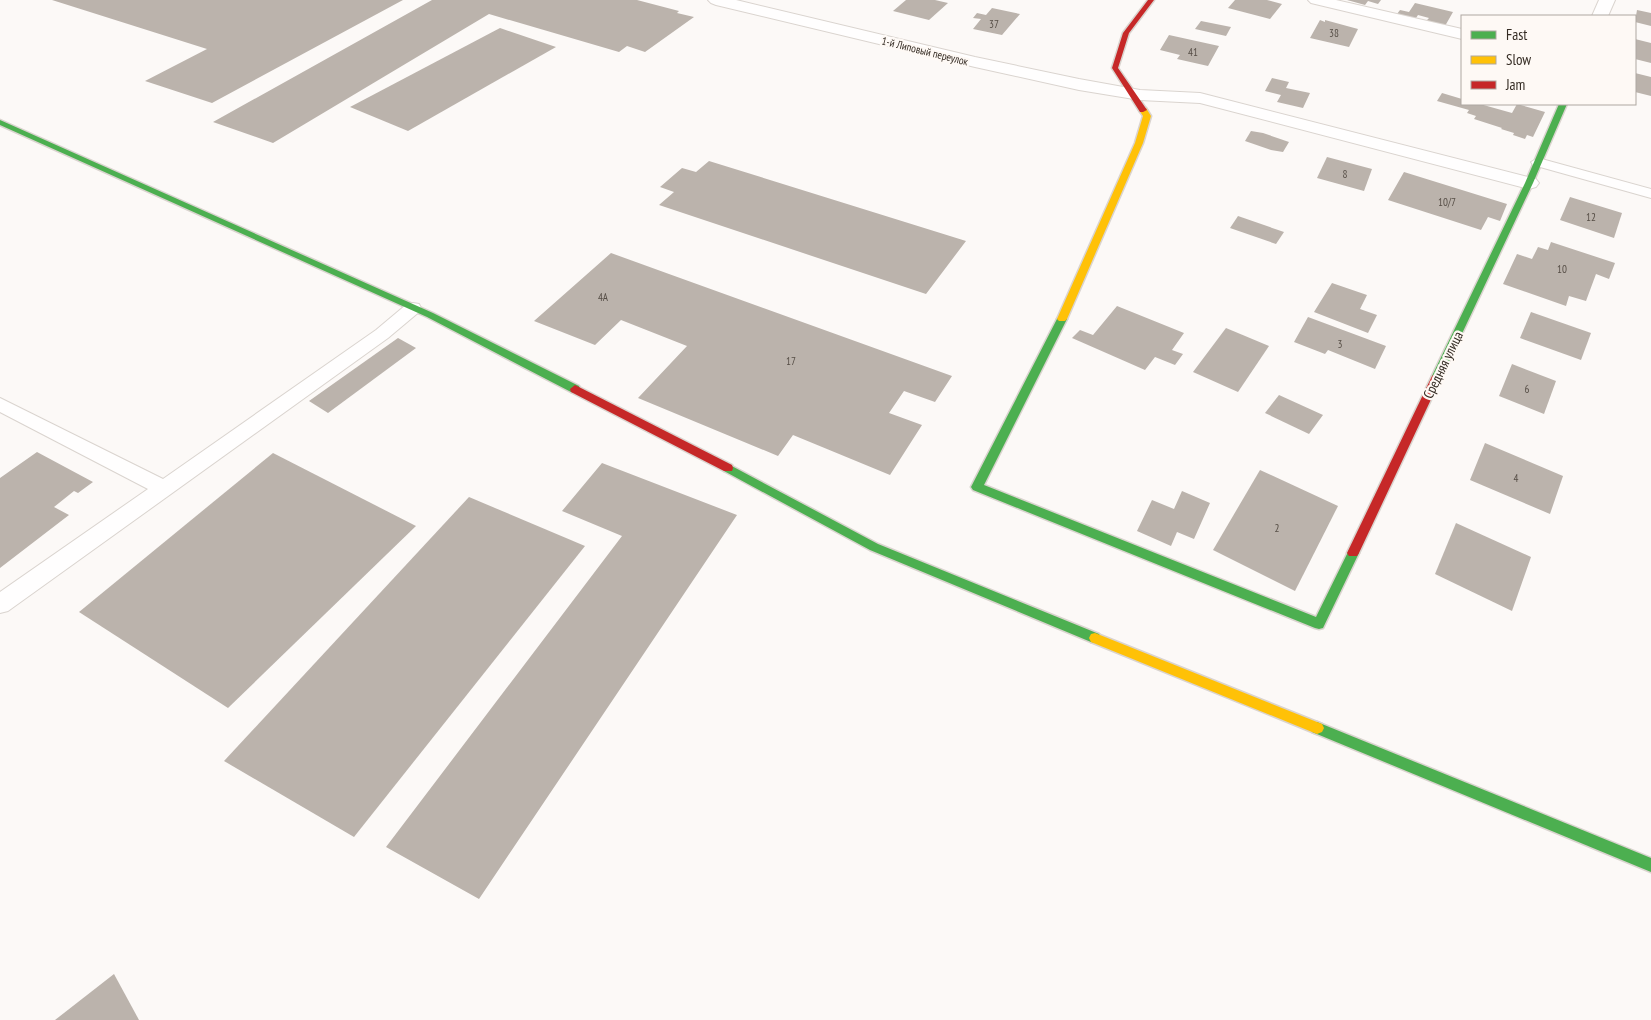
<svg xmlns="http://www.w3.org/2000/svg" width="1651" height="1020" font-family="'PT Sans Narrow',sans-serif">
  <rect width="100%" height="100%" fill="#fcf9f7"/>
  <!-- building -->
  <g fill="#bbb3ac">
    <polygon points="52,0 403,0 212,103 145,81 207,49"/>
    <polygon points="432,0 637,0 679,11 677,13 694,17 645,52 627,46 619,52 489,14 273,143 213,122"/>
    <polygon points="906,0 935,0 948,3 929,20 893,11"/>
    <polygon points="1235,0 1267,0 1282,4 1270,19 1228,8"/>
    <polygon points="1347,0 1381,0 1378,4 1368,1 1365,5"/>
    <polygon points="1415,3 1453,12 1445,26 1426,21 1429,18 1418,15 1416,18 1397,14 1400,10 1409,12"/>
    <polygon points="992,8 1020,14 1002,35 973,29 981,19 973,18 977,13 986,15"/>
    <polygon points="1637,10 1651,13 1651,26 1635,22"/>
    <polygon points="1320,20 1325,22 1325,20 1358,29 1349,47 1310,38"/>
    <polygon points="1201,21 1231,27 1226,36 1195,29"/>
    <polygon points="500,28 556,47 408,131 350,107"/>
    <polygon points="1169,35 1219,46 1208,66 1177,59 1180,55 1160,50"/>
    <polygon points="1635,39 1651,43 1651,63 1635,59"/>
    <polygon points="1635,73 1651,77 1651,96 1635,92"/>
    <polygon points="1272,78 1289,82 1286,88 1310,93 1303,108 1277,102 1281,95 1265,91"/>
    <polygon points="1442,93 1462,99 1462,104 1480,104 1512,113 1517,104 1545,112 1533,137 1527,135 1525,139 1513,135 1514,133 1501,129 1502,128 1474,119 1476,116 1467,113 1469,110 1437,101"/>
    <polygon points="1251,131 1263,133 1289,142 1283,152 1271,150 1245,141"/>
    <polygon points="1327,157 1372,169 1364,191 1317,178"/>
    <polygon points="709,161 966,241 926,294 659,205 674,192 660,187 682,168 696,172"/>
    <polygon points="1404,172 1507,204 1500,221 1488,217 1481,230 1388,200"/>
    <polygon points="1570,197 1622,213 1614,238 1560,220"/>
    <polygon points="1238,216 1284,232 1276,244 1230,228"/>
    <polygon points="1551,242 1615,263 1609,279 1596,274 1586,301 1569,296 1566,306 1503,284 1517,254 1532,259 1538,247 1548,250"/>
    <polygon points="611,253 669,274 952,376 935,402 904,391 889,413 922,425 890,475 793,435 778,456 638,398 687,346 621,320 595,345 534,321"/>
    <polygon points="1332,283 1367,295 1360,309 1377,315 1368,333 1314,312"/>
    <polygon points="1117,306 1184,333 1172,350 1183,354 1175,365 1155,357 1145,370 1072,338 1080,330 1093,335"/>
    <polygon points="1531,312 1591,333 1581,360 1520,338"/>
    <polygon points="1308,317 1386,346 1375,369 1328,350 1325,354 1294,342"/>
    <polygon points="1226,328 1269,346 1238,392 1193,372"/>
    <polygon points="398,338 416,348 328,413 309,401"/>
    <polygon points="1512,364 1556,381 1544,414 1499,396"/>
    <polygon points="1279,395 1323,415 1309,434 1265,413"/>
    <polygon points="1485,443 1563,476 1550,514 1470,480"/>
    <polygon points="37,452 93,482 78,493 74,491 54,507 69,515 0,568 0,478"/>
    <polygon points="273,453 416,526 228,708 79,612"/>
    <polygon points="602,463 737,515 479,899 386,847 622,536 562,511"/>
    <polygon points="1260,470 1338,506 1295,591 1213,550"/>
    <polygon points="1182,491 1210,503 1194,539 1177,532 1171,546 1137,531 1152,500 1174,509"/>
    <polygon points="469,497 585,546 354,837 224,761"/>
    <polygon points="1456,523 1531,557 1512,611 1435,574"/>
    <polygon points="114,974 139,1020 55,1020"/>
  </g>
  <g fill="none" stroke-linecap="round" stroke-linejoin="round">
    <!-- lane casing -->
    <g stroke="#dad4cf" stroke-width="2">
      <g id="lane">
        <polygon points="1538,158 1651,189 1651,198 1533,165 1531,162"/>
        <polygon points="413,303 419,304 421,308 419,312 388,338 8,611 0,613 0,592 148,489 0,412 0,398 163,479 376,330 407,304"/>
      </g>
    </g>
    <!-- street casing -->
    <g stroke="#dad4cf" stroke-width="2">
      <g id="street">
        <polygon points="708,0 736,0 975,57 1079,79 1140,90 1200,93 1536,179 1539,183 1536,187 1529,189 1200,103 1140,100 1079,90 975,67 716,5 711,3"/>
        <polygon points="1308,0 1336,0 1462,29 1462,39 1311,3"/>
        <polygon points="1599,0 1615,0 1608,16 1592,16"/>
      </g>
    </g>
    <!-- fast casing -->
    <g stroke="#dad4cf" stroke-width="3">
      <g id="fast">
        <polygon points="1559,104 1567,104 1533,183 1442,376 1437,379 1433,378 1432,376 1525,183"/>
        <polygon points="0,120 433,313 579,386 580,389 575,393 571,392 427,317 0,125"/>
        <polygon points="1062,316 1067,319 984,485 1316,617 1349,550 1357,550 1359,553 1323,628 1319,629 1315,628 973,490 971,487 1057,319"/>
        <polygon points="728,464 878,544 1099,634 1101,638 1099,642 1095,643 1091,642 870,550 724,471 723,468 724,465"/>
        <polygon points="1317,722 1651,858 1651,872 1312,732 1310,728 1312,724"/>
      </g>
    </g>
    <!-- slow casing -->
    <g stroke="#dad4cf" stroke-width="3">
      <g id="slow">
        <polygon points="1140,108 1146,108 1151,116 1143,143 1067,319 1065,321 1059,321 1057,319 1135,143 1143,116 1139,110"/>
        <polygon points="1095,633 1322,724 1324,728 1322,732 1317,734 1091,642 1089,638 1091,634"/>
      </g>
    </g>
    <!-- jam casing -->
    <g stroke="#dad4cf" stroke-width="3">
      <g id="jam">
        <polygon points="1148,0 1154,0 1129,33 1118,68 1147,110 1143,112 1140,112 1112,68 1123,33"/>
        <polygon points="1437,373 1442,376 1359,553 1357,556 1349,556 1347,553 1432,376"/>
        <polygon points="575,385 732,465 733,468 732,471 724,471 571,392 570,389"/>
      </g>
    </g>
    <!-- lane -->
    <use href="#lane" fill="#fffefe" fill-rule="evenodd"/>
    <!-- street -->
    <use href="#street" fill="#fffefe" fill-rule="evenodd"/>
    <!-- fast -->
    <use href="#fast" fill="#4caf50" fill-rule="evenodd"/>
    <!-- slow -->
    <use href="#slow" fill="#ffc107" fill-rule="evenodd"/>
    <!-- jam -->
    <use href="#jam" fill="#c62828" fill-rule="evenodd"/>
  </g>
  <g text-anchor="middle" stroke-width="4.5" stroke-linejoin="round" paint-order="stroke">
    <!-- number labels -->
    <g font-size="11" fill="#564e46">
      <text x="994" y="28">37</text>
      <text x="1334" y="37">38</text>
      <text x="1193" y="56">41</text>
      <text x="1345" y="178">8</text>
      <text x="1447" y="206">10/7</text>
      <text x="1591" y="221">12</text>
      <text x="1562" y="273">10</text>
      <text x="603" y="301">4А</text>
      <text x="1340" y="348">3</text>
      <text x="791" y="365">17</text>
      <text x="1527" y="393">6</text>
      <text x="1516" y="482">4</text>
      <text x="1277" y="532">2</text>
    </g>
    <!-- far-street labels -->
    <g font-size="11" fill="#352c24" stroke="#fef9f5">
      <text transform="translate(925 51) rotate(14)" y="4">1-й Липовый переулок</text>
    </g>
    <!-- street labels -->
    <g font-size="14" fill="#352c24" stroke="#fef9f5">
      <text transform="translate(1443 365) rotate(-64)" y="5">Средняя улица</text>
    </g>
  </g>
  <!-- legend -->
  <rect x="1461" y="15" width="175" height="90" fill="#fef9f5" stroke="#aea7a1"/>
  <rect x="1471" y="31" width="25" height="8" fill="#4caf50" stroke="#aea7a1"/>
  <text x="1506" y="40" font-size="15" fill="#352c24">Fast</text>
  <rect x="1471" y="56" width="25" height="8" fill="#ffc107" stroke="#aea7a1"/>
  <text x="1506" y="65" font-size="15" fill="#352c24">Slow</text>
  <rect x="1471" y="81" width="25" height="8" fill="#c62828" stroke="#aea7a1"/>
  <text x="1506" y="90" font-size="15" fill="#352c24">Jam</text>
</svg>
